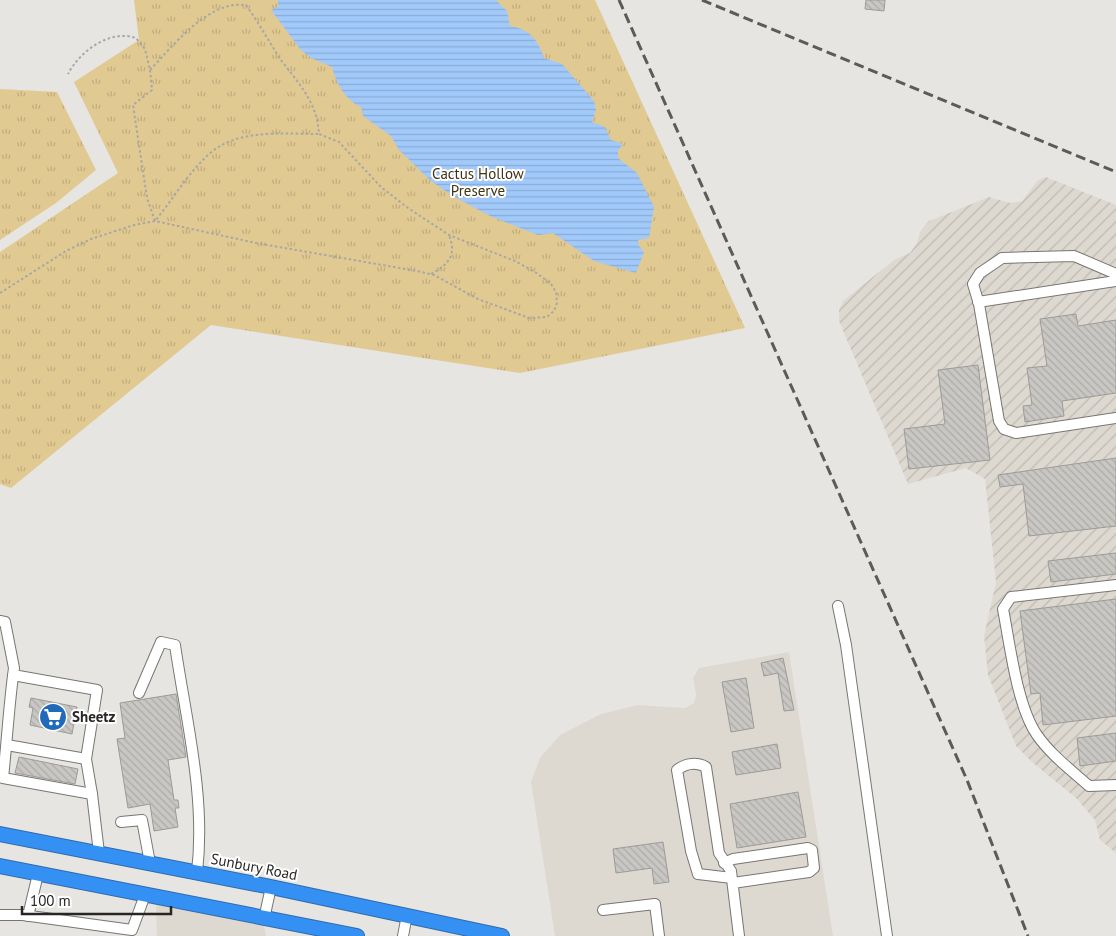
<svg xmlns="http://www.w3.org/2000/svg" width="1116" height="936" font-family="'PT Sans',sans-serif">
  <defs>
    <pattern id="industrial-furrows" width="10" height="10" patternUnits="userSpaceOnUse" patternTransform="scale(1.25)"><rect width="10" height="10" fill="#ded9d0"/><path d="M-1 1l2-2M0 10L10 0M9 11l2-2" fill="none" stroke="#bebab2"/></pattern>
    <pattern id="park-tufts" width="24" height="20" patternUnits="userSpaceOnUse" patternTransform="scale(1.25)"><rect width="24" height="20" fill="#e1c992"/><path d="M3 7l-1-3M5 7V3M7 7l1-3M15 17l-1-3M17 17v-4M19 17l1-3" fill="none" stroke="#c1ac7e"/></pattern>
    <pattern id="water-rules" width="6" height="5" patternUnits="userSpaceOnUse" patternTransform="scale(1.25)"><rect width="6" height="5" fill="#a1c9fa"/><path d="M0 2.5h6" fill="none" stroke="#8bacd6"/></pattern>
    <pattern id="building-back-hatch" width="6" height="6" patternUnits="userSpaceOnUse" patternTransform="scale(1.25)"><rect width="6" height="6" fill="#c9c7c4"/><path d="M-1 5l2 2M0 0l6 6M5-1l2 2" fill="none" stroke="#adaba8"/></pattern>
  </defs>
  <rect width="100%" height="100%" fill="#e6e5e1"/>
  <!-- built -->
  <g fill="#ded9d0">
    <polygon points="789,652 833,936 555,936 531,782 540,758 560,735 601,714 638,705 685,708 694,703 696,695 693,678 699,668"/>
    <polygon points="156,903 264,925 266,936 157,936"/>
  </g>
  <!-- industrial -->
  <polygon fill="url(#industrial-furrows)" points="1046,177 1116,205 1116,853 1100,840 1095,820 1076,798 1033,763 1016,746 988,675 984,636 996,582 985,479 966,468 908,484 839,321 839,310 843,301 894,260 910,253 917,243 920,232 929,221 989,197 1010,203 1022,201 1038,180"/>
  <!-- park -->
  <g fill="url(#park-tufts)">
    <polygon points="134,0 595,0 745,328 520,373 211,325 11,488 0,484 0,252 118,173 74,82 139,40"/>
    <polygon points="0,89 57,92 96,170 56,203 0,240"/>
  </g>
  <!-- water -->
  <path fill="url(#water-rules)" d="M278,0H496L507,11L510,26C530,29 538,40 544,58L562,64L594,101L596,110L592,122L605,127L611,140L623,144L618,150V158L637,173L654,207L649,238L638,240L639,246L644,252L636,273L594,261L553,233L538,235L490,216L451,195L431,181L399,150L391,136L363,116L361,107C345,100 336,83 332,67L311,58L300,49L271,10L278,7Z"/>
  <!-- building -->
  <g fill="url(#building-back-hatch)" stroke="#9c9b97">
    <polygon points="866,0 885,0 884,11 865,9"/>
    <polygon points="1076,314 1078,326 1116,320 1116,393 1062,401 1064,416 1025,422 1023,406 1032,405 1027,368 1047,366 1040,319"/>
    <polygon points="978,365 990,460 909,469 904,429 945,424 938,370"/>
    <polygon points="1116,458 1116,526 1029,536 1023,484 1000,487 998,475"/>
    <polygon points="1116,553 1116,574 1051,582 1048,561"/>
    <polygon points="1116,599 1116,716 1043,725 1040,693 1031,694 1020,611"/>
    <polygon points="783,658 794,710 784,711 778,673 764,676 761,663"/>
    <polygon points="746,678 754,728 731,732 722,682"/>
    <polygon points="176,694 186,757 168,760 174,800 178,800 179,808 175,808 178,827 154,831 150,804 128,808 117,739 125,738 120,703"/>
    <polygon points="31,698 77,707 72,734 30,725 33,708 29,707"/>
    <polygon points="1116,733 1116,761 1080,766 1077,738"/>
    <polygon points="777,744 781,768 736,775 732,752"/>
    <polygon points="19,757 78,769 75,784 15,773"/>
    <polygon points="798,792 806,837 737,848 730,804"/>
    <polygon points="663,842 669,882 654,884 652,868 616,873 613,849"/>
  </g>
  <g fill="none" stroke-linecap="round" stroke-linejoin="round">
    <!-- minor casing -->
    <g stroke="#777673" stroke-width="12">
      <g id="minor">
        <polyline points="1116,274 1074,256 1002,258 980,273 973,284 979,304 999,421 1004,429 1016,433 1116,418"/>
        <polyline points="978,302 1116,281"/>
        <path d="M1116,585L1011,597L1003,609C1010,645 1017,706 1037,735C1051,755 1071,770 1089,786L1116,785"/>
        <polyline points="838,606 846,645 887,936"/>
        <path d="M0,621L5,622L14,668C9,704 7,741 3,778L92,794L86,759L97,690L13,675"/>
        <path d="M139,693L161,642L175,645C186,720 206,797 197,872"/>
        <polyline points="7,745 86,759"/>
        <polyline points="92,794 99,853"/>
        <polyline points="121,822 142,820 150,863"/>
        <polyline points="724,863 733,859 808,848 812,850 814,868 809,872 733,883"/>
        <path d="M732,878L698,874L691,851L677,770C686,763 697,762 706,767L719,853L731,871L739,936"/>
        <polyline points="603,910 655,904 659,936"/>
        <polyline points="0,915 23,915 132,930 145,895"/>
        <polyline points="28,916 38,874"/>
        <polyline points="264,919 271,887"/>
        <polyline points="403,936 407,915"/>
      </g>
    </g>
    <!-- highway casing -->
    <g stroke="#306bac" stroke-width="16">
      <g id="highway">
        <polyline points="0,834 271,887 502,936"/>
        <polyline points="0,866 357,936"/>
      </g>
    </g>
    <!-- path -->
    <g stroke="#a8a7a4" stroke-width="2" stroke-dasharray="2.5 2.5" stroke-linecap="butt">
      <path d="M150,70L152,90L133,105L147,198L155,221C174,198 191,168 214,150C242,129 286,134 319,134"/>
      <path d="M431,274C449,264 457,255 449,235"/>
      <path d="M0,293L66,251L91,239L134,225L155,221L256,243L417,271L434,275L478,299L529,318L547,317L554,311L557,303L556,292L551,284L535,272L515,261L449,235L408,208L381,187L339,142L319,134C317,102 299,84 281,60C269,42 259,23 246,5C208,0 173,46 150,70L145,49L136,38C110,29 80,51 68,74"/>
    </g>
    <!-- minor -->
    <use href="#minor" stroke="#fff" stroke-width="10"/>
    <!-- highway -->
    <use href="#highway" stroke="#3590f4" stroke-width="14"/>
    <!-- rail -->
    <g stroke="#5c5b59" stroke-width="3" stroke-dasharray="10 5" stroke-linecap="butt">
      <polyline points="619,0 967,780 1028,936"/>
      <polyline points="702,0 1116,172"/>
    </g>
  </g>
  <!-- icons -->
  <defs>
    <g id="supermarket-disc" transform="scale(1.4375)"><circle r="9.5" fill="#216aba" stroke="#fff"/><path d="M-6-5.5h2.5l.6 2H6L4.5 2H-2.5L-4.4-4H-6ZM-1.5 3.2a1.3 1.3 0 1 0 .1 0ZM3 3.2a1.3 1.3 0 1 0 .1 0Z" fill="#fff"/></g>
  </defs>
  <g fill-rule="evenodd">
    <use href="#supermarket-disc" x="53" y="717"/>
  </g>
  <g text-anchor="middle" stroke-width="4" stroke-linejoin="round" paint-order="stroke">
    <!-- park labels -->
    <g font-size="15" fill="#403211" stroke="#fff">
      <text x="478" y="179">Cactus Hollow<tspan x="478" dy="17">Preserve</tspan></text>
    </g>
    <!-- poi labels -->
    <g font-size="15" font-weight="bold" fill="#272625" stroke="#fff" text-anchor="start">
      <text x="72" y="722">Sheetz</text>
    </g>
    <!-- street labels -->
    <g font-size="15" fill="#272625" stroke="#fff">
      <text transform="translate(254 867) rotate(11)" y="5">Sunbury Road</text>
    </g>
  </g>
  <!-- scale -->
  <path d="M22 906v8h149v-8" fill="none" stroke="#272625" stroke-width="2.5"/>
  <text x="30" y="906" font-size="15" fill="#272625" stroke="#ffffff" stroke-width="4" paint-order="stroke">100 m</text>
</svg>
